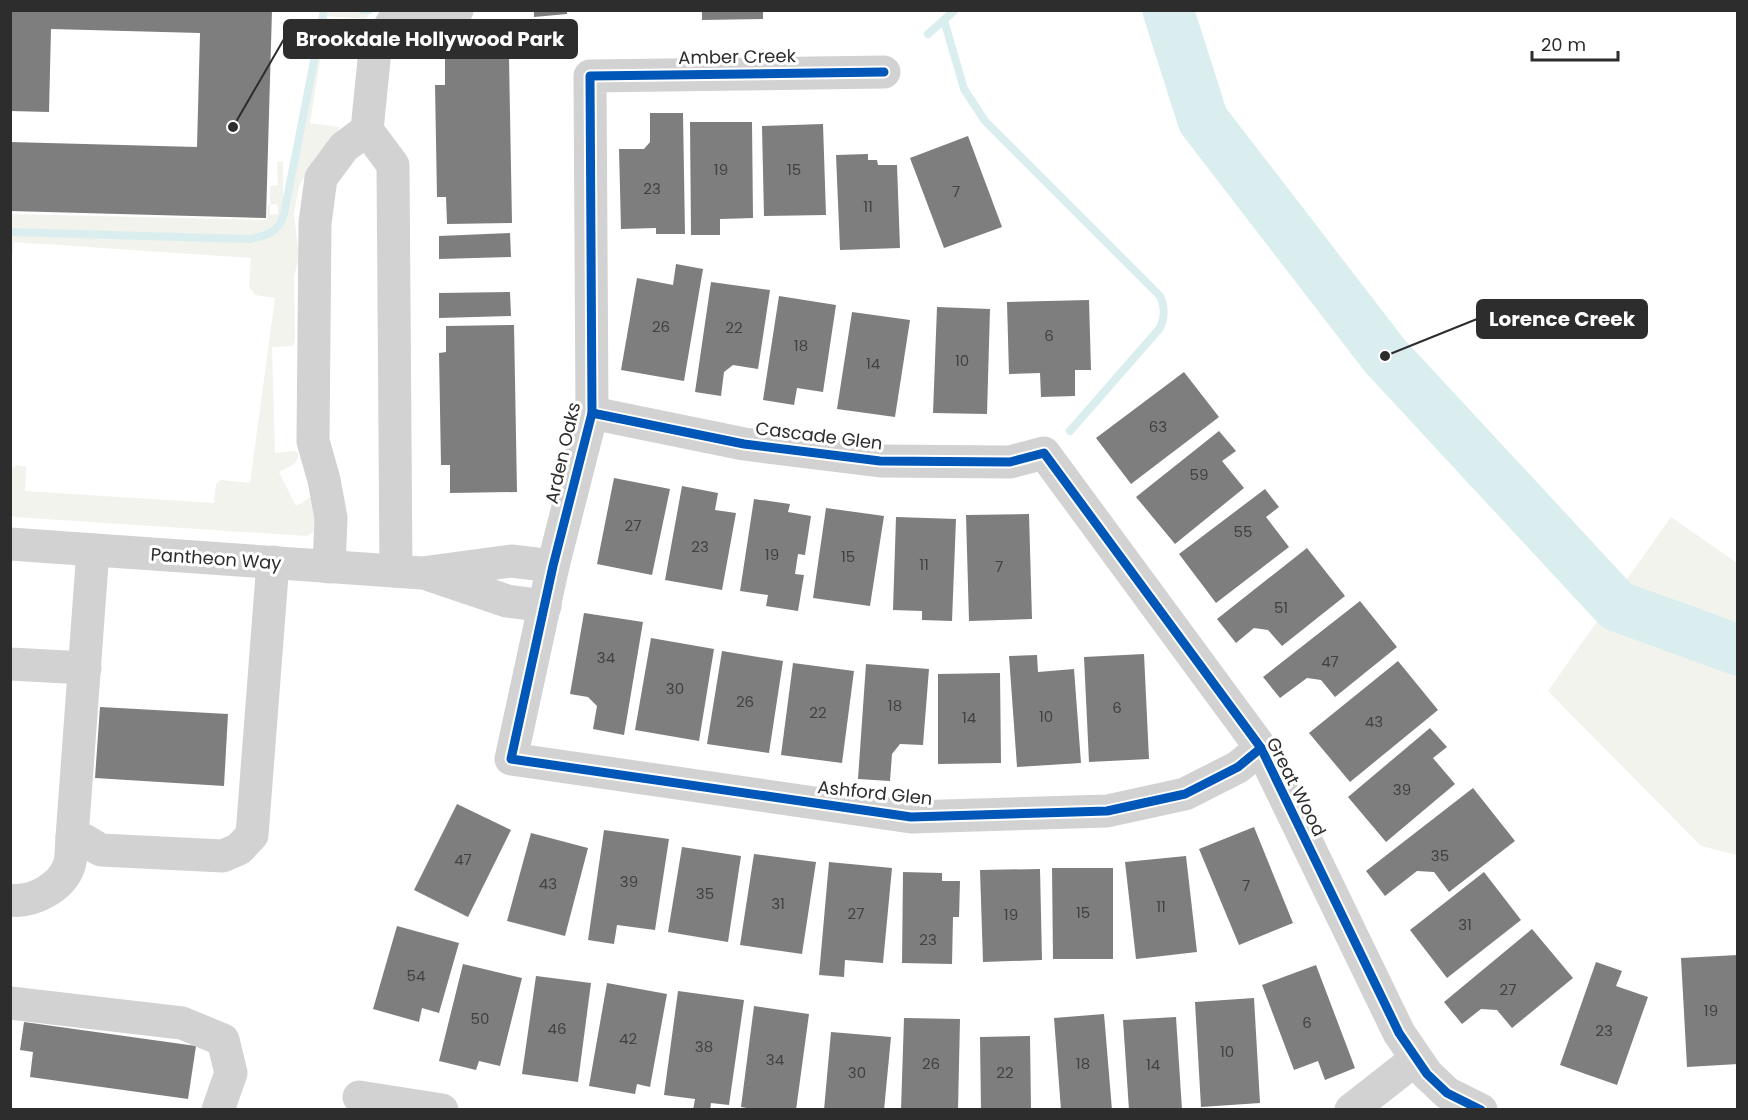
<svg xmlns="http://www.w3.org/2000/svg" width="1748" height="1120" font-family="Poppins,sans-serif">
  <rect width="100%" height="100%" fill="#fff"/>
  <!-- green -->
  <g fill="#f2f3ec">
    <path d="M327,11H370V14L365,19L327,16L310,123L339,127L336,140L318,154L299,186L294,213L299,259L294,276L295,342L292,346L272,347L275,453L295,451L298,453C299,465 287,467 279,472L296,506L312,496L318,528L307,536L14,517L11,515V468L17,465L26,467L25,491L214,503L216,484L221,480L250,483L275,298L255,295L249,287L251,258L14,242L11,266V234L249,241C271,237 278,236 287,214Z"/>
    <path d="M277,162H283C282,198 292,232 246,237L11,230V214L267,220L268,205H270V215L278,214L277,204L270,205V186L278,185Z"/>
    <polygon points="1671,517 1737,563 1737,855 1701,846 1548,691"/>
  </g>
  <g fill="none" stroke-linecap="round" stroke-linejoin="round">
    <!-- stream -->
    <g stroke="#daeeef" stroke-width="8">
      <polyline points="363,10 369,10"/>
      <path d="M944,20L964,89L985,121L1160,296C1165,308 1165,316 1160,328L1070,431"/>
      <polyline points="928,34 955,10"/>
      <path d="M10,232L248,239C265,237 279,232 284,214L324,10"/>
    </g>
    <!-- river -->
    <polyline stroke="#daeeef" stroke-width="51" points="1168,10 1203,120 1385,356 1617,606 1738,650"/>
  </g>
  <!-- building -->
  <g fill="#7e7e7e">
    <polygon points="10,10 272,10 266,218 10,211 10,142 197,147 200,33 51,29 49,112 10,111"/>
    <polygon points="534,10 567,10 567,14 534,17"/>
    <polygon points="702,10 763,10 763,19 702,20"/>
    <polygon points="509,58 512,223 447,224 446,197 437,197 435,85 445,85 445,59"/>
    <polygon points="650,113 683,113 685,234 656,234 656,228 621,229 619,149 644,149 650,142"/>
    <polygon points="690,122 752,122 753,218 720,219 720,235 691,235"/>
    <polygon points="823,124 826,215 764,216 762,126"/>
    <polygon points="968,136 1002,227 944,248 910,158"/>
    <polygon points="868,154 868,160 877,160 878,165 897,165 900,248 840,250 836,155"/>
    <polygon points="510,233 511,257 439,259 439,236"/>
    <polygon points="676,264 703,269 684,381 621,370 637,278 673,285"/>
    <polygon points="711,282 770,290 758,369 733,365 724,372 721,396 695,392"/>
    <polygon points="510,292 511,316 439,318 439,293"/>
    <polygon points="779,296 836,305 823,392 797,388 794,405 763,400"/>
    <polygon points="1089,300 1091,370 1075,370 1075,396 1041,397 1040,373 1009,374 1007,302"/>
    <polygon points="937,307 990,309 987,414 933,413"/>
    <polygon points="852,312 910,320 895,417 837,409"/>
    <polygon points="514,325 517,492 450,493 450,465 441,465 439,353 446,352 446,326"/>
    <polygon points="1184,372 1219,417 1131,484 1096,438"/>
    <polygon points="1219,431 1236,451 1222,461 1244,488 1175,544 1136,497"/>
    <polygon points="614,478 670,489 652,575 597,564"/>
    <polygon points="682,486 718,493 715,510 736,513 722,590 665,580"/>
    <polygon points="1265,489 1279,507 1266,517 1289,547 1216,603 1179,554"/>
    <polygon points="754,499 790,504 788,512 811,516 805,555 798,554 795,574 804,575 798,611 766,606 768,595 740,591"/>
    <polygon points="826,508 884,516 870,606 813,598"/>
    <polygon points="1029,514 1032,619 969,621 966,515"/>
    <polygon points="896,517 956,519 952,621 922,620 922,611 893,610"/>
    <polygon points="1307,548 1345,596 1282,646 1268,630 1254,628 1236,643 1217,619"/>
    <polygon points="1360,601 1397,647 1335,697 1321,680 1307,678 1280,698 1263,677"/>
    <polygon points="584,613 643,622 624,735 593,729 597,706 588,697 570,694"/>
    <polygon points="651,638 714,649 699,741 635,730"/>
    <polygon points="722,651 783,661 769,753 707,744"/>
    <polygon points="1144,654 1149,759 1089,762 1084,657"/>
    <polygon points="1037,655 1038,672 1074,669 1081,763 1017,767 1009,656"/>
    <polygon points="1398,661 1438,710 1350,782 1309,733"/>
    <polygon points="793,663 854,671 842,763 781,755"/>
    <polygon points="866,664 929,669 923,745 900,744 892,754 890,781 858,779"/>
    <polygon points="1000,673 1001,763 938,764 938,674"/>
    <polygon points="100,707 228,714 224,786 95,778"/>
    <polygon points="1430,728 1447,747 1433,758 1455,784 1386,842 1348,797"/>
    <polygon points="1473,788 1515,841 1449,892 1434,872 1417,871 1385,896 1366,871"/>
    <polygon points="457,804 511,830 468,917 414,890"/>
    <polygon points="1254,827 1293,923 1239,945 1199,849"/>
    <polygon points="604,830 669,839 655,930 617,925 614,944 588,940"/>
    <polygon points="531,833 588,848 565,936 507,921"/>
    <polygon points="682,847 741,856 728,942 668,932"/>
    <polygon points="754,854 816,862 802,954 740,945"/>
    <polygon points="1186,856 1197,952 1136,959 1125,862"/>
    <polygon points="829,862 892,868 883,963 845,960 844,977 819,975"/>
    <polygon points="1052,868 1113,868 1113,959 1053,959"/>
    <polygon points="1040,869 1042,960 983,962 980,870"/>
    <polygon points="903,872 942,873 942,881 960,881 959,917 953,917 952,964 902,963"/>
    <polygon points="1484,872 1521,920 1447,978 1410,930"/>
    <polygon points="397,926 459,943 439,1013 422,1008 419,1022 373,1009"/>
    <polygon points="1532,929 1573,978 1512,1028 1497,1010 1481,1009 1462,1024 1444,1002"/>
    <polygon points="1738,955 1738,1064 1687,1067 1681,958"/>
    <polygon points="1596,962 1622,971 1616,986 1648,997 1617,1085 1560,1065"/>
    <polygon points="463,964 522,978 500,1066 479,1061 476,1070 439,1061"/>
    <polygon points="1316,965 1355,1068 1325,1080 1318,1061 1294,1070 1262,985"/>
    <polygon points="536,976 591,983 578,1082 522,1074"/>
    <polygon points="607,983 667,994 650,1087 637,1084 635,1094 589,1086"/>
    <polygon points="678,991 744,1000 729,1105 711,1103 710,1110 693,1110 695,1099 664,1095"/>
    <polygon points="1254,998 1260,1103 1201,1107 1195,1002"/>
    <polygon points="754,1006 809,1014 796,1110 759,1110 741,1107"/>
    <polygon points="1104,1014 1112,1110 1061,1110 1054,1018"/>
    <polygon points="1176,1017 1182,1110 1129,1110 1123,1020"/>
    <polygon points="904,1018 960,1019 958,1110 901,1110"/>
    <polygon points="24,1022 196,1046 188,1099 30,1077 33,1052 20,1050"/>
    <polygon points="831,1032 891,1037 884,1110 824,1110"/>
    <polygon points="1030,1036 1031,1110 981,1110 980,1037"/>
  </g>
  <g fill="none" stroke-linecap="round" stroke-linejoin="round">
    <!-- minor -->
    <g stroke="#d2d2d2" stroke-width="33">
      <polyline points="884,72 590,76 592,413 553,566 511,759 911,817 1107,811 1185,794 1238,767 1261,748"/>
      <polyline points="367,130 393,165 396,571"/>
      <polyline points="592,413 744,444 880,461 1010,462 1044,453 1261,748 1399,1033 1427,1074 1447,1093 1481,1110"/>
      <polyline points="10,544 422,573 511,561 553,566"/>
      <polyline points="93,550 72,837 84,840 101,850 223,856 239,849 252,835 273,562"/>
      <polyline points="329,567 331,518 324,480 313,441 315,223 321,178 344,147 367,130 375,50 397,15 457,10"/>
      <polyline points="430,575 507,601 545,606"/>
      <polyline points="10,664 85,668"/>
      <path d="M10,900C32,903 61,888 69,866C72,858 71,846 72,837"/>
      <polyline points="10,1003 182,1023 223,1040 231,1073 218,1110"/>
      <polyline points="359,1097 442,1110"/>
      <polyline points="1351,1110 1416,1059"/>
    </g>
    <!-- cycleway casing -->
    <g stroke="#fff" stroke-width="13">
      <g id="cycleway">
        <polyline points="884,72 590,76 592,413 553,566 511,759 911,817 1107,811 1185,794 1238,767 1261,748"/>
        <polyline points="592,413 744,444 880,461 1010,462 1044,453 1261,748 1399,1033 1427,1074 1447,1093 1481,1110"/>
      </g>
    </g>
    <!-- cycleway -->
    <use href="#cycleway" stroke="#0057b8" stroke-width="9"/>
  </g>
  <g text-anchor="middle" stroke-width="6" stroke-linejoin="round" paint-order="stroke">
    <!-- number labels -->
    <g font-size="15" fill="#414141">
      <text x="721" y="175">19</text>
      <text x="794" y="175">15</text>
      <text x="652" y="194">23</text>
      <text x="956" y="197">7</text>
      <text x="868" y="212">11</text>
      <text x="661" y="332">26</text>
      <text x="734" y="333">22</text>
      <text x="1049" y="341">6</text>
      <text x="801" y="351">18</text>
      <text x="962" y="366">10</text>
      <text x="873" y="369">14</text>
      <text x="1158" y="432">63</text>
      <text x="1199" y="480">59</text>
      <text x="633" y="531">27</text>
      <text x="1243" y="537">55</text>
      <text x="700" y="552">23</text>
      <text x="772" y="560">19</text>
      <text x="848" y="562">15</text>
      <text x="924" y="570">11</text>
      <text x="999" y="572">7</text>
      <text x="1281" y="613">51</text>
      <text x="606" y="663">34</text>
      <text x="1330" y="667">47</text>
      <text x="675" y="694">30</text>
      <text x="745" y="707">26</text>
      <text x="895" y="711">18</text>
      <text x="1117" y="713">6</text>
      <text x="818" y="718">22</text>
      <text x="1046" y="722">10</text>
      <text x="969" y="723">14</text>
      <text x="1374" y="727">43</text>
      <text x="1402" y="795">39</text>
      <text x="1440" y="861">35</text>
      <text x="463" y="865">47</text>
      <text x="629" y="887">39</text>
      <text x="548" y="889">43</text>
      <text x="1246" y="891">7</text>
      <text x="705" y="899">35</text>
      <text x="778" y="909">31</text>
      <text x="1161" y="912">11</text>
      <text x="1083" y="918">15</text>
      <text x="856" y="919">27</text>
      <text x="1011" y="920">19</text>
      <text x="1465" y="930">31</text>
      <text x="928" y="945">23</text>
      <text x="416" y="981">54</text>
      <text x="1508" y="995">27</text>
      <text x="1711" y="1016">19</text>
      <text x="480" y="1024">50</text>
      <text x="1307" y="1028">6</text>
      <text x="557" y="1034">46</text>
      <text x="1604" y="1036">23</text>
      <text x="628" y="1044">42</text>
      <text x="704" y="1052">38</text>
      <text x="1227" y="1057">10</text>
      <text x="775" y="1065">34</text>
      <text x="931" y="1069">26</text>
      <text x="1083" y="1069">18</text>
      <text x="1153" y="1070">14</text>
      <text x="857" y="1078">30</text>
      <text x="1005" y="1078">22</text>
    </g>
    <!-- street labels -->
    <g font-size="18" fill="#2d2d2d" stroke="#fff">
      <text transform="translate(737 57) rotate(-1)" y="6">Amber Creek</text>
      <text transform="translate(819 436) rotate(7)" y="6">Cascade Glen</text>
      <text transform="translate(563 453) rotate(-77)" y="6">Arden Oaks</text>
      <text transform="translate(216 559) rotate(4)" y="6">Pantheon Way</text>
      <text transform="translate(1296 787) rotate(63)" y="6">Great Wood</text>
      <text transform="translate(875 793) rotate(6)" y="6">Ashford Glen</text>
    </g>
  </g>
  <!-- callouts -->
  <path fill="none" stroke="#2d2d2d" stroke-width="2" d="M233 127L284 39M1385 356L1477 319"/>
  <g fill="#2d2d2d" stroke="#fff" stroke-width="2">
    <circle cx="233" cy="127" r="6"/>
    <circle cx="1385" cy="356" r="6"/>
  </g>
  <g fill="#2d2d2d" stroke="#2d2d2d" stroke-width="2">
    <rect x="284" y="20" width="293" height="38" rx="6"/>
    <rect x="1477" y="300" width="170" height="38" rx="6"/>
  </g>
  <g font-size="20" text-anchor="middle" font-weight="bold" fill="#fff">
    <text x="430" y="46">Brookdale Hollywood Park</text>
    <text x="1562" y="326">Lorence Creek</text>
  </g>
  <!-- border -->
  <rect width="1748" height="1120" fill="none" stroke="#2d2d2d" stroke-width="24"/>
  <!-- scale -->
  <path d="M1532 51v9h86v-9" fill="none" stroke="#2d2d2d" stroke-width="3"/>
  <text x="1541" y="51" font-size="18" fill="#2d2d2d" stroke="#ffffff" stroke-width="4.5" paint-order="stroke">20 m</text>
</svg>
